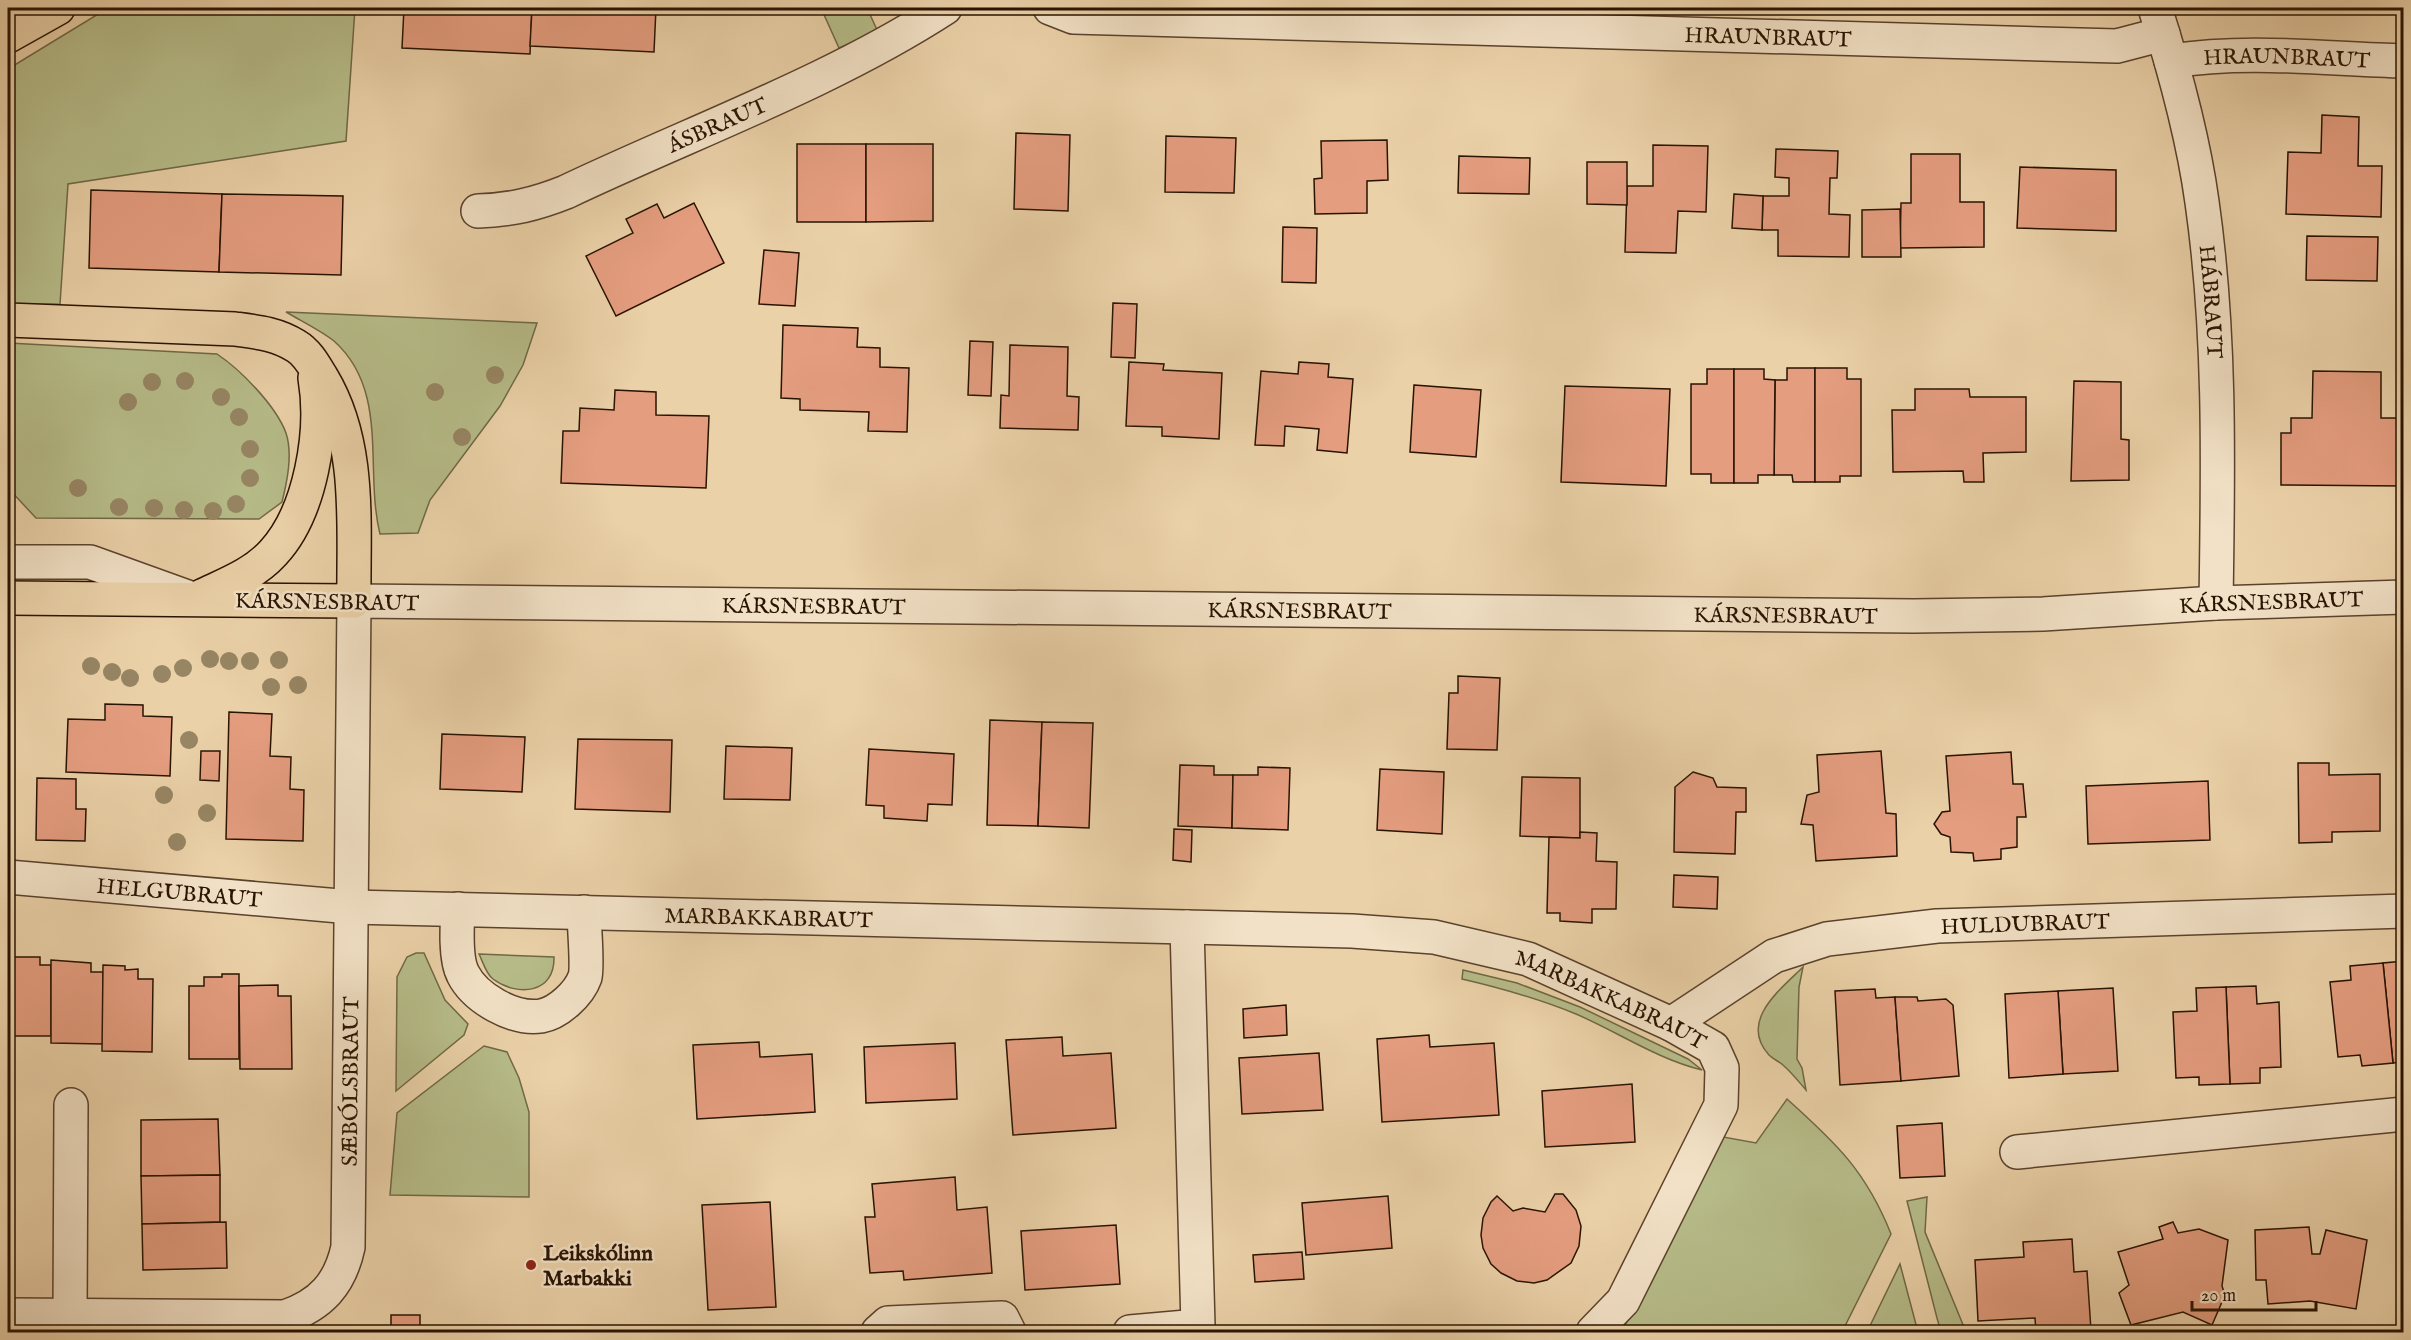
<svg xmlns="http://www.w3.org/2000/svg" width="2411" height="1340" font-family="'IM FELL English',serif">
  <rect width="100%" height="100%" fill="#ebd1a8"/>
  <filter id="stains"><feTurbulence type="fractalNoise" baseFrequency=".00333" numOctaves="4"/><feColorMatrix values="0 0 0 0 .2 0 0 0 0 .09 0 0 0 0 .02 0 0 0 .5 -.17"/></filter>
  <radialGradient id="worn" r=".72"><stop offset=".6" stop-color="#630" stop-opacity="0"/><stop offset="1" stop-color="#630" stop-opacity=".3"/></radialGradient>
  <!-- green -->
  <g fill="#b6bc89" stroke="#706846" stroke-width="1.5">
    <polygon points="108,8 355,8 346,141 68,184 60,304 8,305 8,69"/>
    <polygon points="821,8 867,8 878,32 839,48"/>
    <path d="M286,312L537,323L523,365L500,406L430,500L418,533L380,534C364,470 390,391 334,341C320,330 301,321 286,312Z"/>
    <path d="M8,343L217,354C241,370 276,406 286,433C293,454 287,482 282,502L259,519L36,518L8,488Z"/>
    <polygon points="416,953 424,953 445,1000 468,1024 464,1035 396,1091 397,977 407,957"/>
    <path d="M479,954L554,957C555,994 517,997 493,979C486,974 483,962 479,954Z"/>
    <path d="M1803,967L1799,987L1797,1059L1802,1068L1806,1090C1799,1082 1792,1073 1784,1066C1780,1062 1773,1059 1769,1055C1738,1021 1781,989 1803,967Z"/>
    <path d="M1463,970L1517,983L1580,1007L1688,1059L1702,1070C1657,1059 1618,1032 1576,1014C1539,999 1501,988 1462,979Z"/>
    <polygon points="484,1046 507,1052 519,1078 529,1112 529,1197 390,1195 397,1113"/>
    <path d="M1787,1099C1836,1143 1866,1171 1891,1234L1842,1332H1620L1635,1310L1718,1136L1756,1143Z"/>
    <polygon points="1927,1197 1925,1232 1966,1332 1941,1332 1937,1318 1907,1201"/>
    <polygon points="1900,1264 1918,1332 1867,1332"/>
  </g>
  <!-- building -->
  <g fill="#e49d7f" stroke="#291302" stroke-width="1.5">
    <polygon points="404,8 532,8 530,54 402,48"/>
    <polygon points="532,8 656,8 654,52 530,46"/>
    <polygon points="2322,115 2359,117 2358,166 2382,166 2381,217 2286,214 2288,152 2321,153"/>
    <polygon points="1016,133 1070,135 1068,211 1014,209"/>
    <polygon points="1166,136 1236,138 1234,193 1165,192"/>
    <polygon points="1387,140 1388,180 1367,181 1367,213 1315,214 1314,179 1322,178 1321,141"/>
    <rect x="797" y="144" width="69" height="78"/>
    <polygon points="866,144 933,144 933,221 866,222"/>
    <polygon points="1653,145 1708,146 1706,212 1678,211 1676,253 1625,252 1627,186 1653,186"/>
    <polygon points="1776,149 1838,151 1837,178 1830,178 1829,214 1850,215 1849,257 1778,256 1778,230 1762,230 1763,196 1789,196 1789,178 1775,177"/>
    <polygon points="1911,154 1960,154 1960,202 1984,202 1984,247 1900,248 1901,203 1911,203"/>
    <polygon points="1459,156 1530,158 1529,194 1458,193"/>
    <polygon points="1587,162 1627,162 1627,205 1587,204"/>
    <polygon points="2020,167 2116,170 2116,231 2017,228"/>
    <polygon points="91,190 222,194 219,272 89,268"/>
    <polygon points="222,194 343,196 341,275 219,272"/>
    <polygon points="1734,194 1763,196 1762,230 1732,228"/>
    <polygon points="694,203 724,263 616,316 586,256 633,233 626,219 657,204 664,218"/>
    <polygon points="1900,209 1901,257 1862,257 1862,210"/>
    <polygon points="1283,227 1317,228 1316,283 1282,282"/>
    <polygon points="2307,236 2378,237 2377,281 2306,280"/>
    <polygon points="764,250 799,253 795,306 759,304"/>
    <polygon points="1113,303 1137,304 1135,358 1111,357"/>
    <polygon points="783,325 858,328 857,347 880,348 880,367 909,368 907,432 868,431 869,412 800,410 800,399 781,398"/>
    <polygon points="970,341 993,342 991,396 968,395"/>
    <polygon points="1010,345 1068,347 1067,396 1079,397 1078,430 1000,428 1001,395 1009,396"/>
    <polygon points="1129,362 1164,364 1163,370 1222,373 1219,439 1162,436 1162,427 1126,426"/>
    <polygon points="1299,362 1329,364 1328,377 1353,379 1347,453 1317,450 1319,429 1285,426 1284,446 1255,445 1261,371 1298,374"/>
    <polygon points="1787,368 1815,368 1815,482 1793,482 1792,475 1774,475 1775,380 1787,380"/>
    <polygon points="1815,368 1847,368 1847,379 1861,379 1861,476 1840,476 1840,482 1815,482"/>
    <polygon points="1707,369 1734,369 1734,483 1711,483 1711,474 1691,474 1691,384 1707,384"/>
    <polygon points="1734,369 1764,369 1764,379 1775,380 1774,475 1758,475 1758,483 1734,483"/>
    <polygon points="2313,371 2381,372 2381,418 2400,418 2400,429 2404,429 2404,486 2281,485 2281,433 2291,433 2291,418 2312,418"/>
    <polygon points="2074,381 2121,382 2121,439 2129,440 2129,480 2071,481"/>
    <polygon points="1414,385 1481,390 1476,457 1410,452"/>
    <polygon points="1565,386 1670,389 1666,486 1561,482"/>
    <polygon points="1915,389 1969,389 1970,397 2026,397 2026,452 1983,453 1984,482 1964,482 1963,471 1893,472 1892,410 1915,410"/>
    <polygon points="615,390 656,392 656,415 709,416 706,488 561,483 563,431 579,431 580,408 614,410"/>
    <polygon points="1458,676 1500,678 1497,750 1447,749 1449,693 1458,693"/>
    <polygon points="105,704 143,705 143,716 172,717 170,776 66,772 68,719 105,720"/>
    <polygon points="229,712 272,714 270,756 291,757 290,789 304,790 303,841 226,839"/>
    <polygon points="990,720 1042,722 1038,826 987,825"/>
    <polygon points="1042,722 1093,723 1089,828 1038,826"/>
    <polygon points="442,734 525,737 522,792 440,789"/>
    <polygon points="578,739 672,740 670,812 575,809"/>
    <polygon points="726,746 792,748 790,800 724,799"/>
    <polygon points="869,749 954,754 952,805 928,804 927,821 884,818 884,806 866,805"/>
    <polygon points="201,751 220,751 219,781 200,780"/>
    <polygon points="1881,751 1886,813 1896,814 1897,856 1816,861 1813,825 1801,824 1807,795 1819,792 1817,755"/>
    <polygon points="2011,752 2013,784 2023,784 2026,817 2017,817 2017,847 2001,849 2001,859 1974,861 1973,853 1951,852 1950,837 1941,834 1934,824 1942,812 1950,811 1946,756"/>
    <polygon points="2298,763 2329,763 2329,775 2380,774 2380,831 2332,832 2332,842 2299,843"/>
    <polygon points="1180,765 1214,766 1214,775 1233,775 1232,828 1178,826"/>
    <polygon points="1258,767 1290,768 1288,830 1232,828 1233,775 1258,775"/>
    <polygon points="1380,769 1444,772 1442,834 1377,830"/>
    <polygon points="1693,772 1713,778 1717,787 1746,788 1746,812 1736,812 1735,854 1674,852 1675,787"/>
    <polygon points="1522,777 1580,778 1580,838 1520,836"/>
    <polygon points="37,778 76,779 76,809 86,809 85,841 36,840"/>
    <polygon points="2208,781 2210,840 2088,844 2086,786"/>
    <polygon points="1174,829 1192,830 1191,862 1173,860"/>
    <polygon points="1580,832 1597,833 1596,861 1617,862 1616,909 1592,909 1592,923 1560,921 1560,913 1547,913 1549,837 1580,838"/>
    <polygon points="1674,875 1718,877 1717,909 1673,907"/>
    <polygon points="8,957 40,957 40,965 51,965 51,1036 8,1036"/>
    <polygon points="51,960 91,963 91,972 103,972 103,1044 51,1043"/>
    <polygon points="2404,961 2404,1062 2393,1063 2383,963"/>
    <polygon points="2383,963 2393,1063 2362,1066 2360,1055 2338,1057 2330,982 2351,980 2350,966"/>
    <polygon points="103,965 125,966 125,970 138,969 138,979 153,979 152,1052 102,1051"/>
    <polygon points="222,974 239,974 239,1059 189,1059 189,986 204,986 204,977 222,977"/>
    <polygon points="278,985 278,996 291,996 292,1069 240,1069 239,986"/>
    <polygon points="2256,986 2257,1004 2279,1002 2281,1067 2260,1068 2260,1083 2230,1084 2226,987"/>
    <polygon points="2226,987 2230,1084 2199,1085 2199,1077 2176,1078 2173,1012 2197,1011 2196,988"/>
    <polygon points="2113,988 2118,1071 2063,1074 2058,991"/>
    <polygon points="1875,989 1876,998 1895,997 1901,1081 1840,1085 1835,991"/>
    <polygon points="2058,991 2063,1074 2009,1078 2005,994"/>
    <polygon points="1895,997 1917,997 1918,1001 1946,999 1953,1005 1959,1076 1901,1081"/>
    <polygon points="1286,1005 1287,1035 1244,1038 1243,1009"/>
    <polygon points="1429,1035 1430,1047 1494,1043 1499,1115 1382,1122 1377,1039"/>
    <polygon points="1062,1037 1063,1056 1111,1053 1116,1128 1013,1135 1006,1040"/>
    <polygon points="759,1042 760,1057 812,1054 815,1112 697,1119 693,1045"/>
    <polygon points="955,1043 957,1099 866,1103 864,1047"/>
    <polygon points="1319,1053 1323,1110 1242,1114 1239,1058"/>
    <polygon points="1632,1084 1635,1142 1545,1147 1542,1091"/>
    <polygon points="218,1119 220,1175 141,1176 141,1120"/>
    <polygon points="1942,1123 1945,1176 1900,1178 1897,1126"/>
    <polygon points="220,1175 220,1222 142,1224 141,1176"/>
    <polygon points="955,1177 957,1210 987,1207 992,1273 904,1280 903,1271 870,1273 865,1217 875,1217 872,1184"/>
    <polygon points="1555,1194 1563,1194 1576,1210 1581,1226 1579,1246 1571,1263 1547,1280 1534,1283 1517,1281 1501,1273 1491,1264 1483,1248 1481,1235 1483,1218 1491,1202 1497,1196 1513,1211 1523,1208 1545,1212"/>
    <polygon points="1388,1196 1392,1248 1306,1255 1302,1203"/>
    <polygon points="770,1202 776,1307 708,1310 702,1205"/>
    <polygon points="2404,1208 2404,1287 2401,1287 2397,1209"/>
    <polygon points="8,1216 10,1216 8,1260"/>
    <polygon points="226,1222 227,1268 143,1270 142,1224"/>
    <polygon points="2173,1222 2178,1233 2199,1229 2228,1240 2222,1286 2225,1295 2212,1325 2183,1312 2131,1325 2119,1293 2129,1285 2118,1252 2163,1239 2159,1227"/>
    <polygon points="1116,1225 1120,1284 1025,1290 1021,1231"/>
    <polygon points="2309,1227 2312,1254 2320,1254 2326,1230 2367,1240 2356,1309 2310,1301 2268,1304 2266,1280 2256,1280 2255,1230"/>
    <polygon points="2072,1239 2074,1272 2087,1271 2091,1330 2036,1332 2035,1318 1978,1321 1975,1260 2024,1257 2023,1242"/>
    <polygon points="1302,1252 1304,1279 1255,1282 1253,1255"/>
    <rect x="391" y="1315" width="29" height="17"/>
  </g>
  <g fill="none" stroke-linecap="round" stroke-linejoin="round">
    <!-- minor casing -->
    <g stroke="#5a422c" stroke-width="36">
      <g id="minor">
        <path id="s1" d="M1050,8L1073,17L2117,46L2163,34"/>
        <path id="s2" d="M2155,8C2175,71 2193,136 2202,202C2221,335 2218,470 2216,603"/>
        <path id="s3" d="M2171,61C2248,49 2326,59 2404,61"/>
        <path id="s4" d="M478,211C511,210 536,204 566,192C690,133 831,82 945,8"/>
        <polyline points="8,562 90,562 190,598"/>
        <path id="s5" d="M8,877L351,907L1352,931L1434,937L1528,959L1671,1024L1713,1048L1722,1068L1721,1105L1623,1301L1593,1332"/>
        <path d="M458,909C457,926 455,959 463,974C475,998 513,1020 541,1016C558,1013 579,994 585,977C588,966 584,926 584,912"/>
        <path id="s6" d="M1671,1024L1774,956L1827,939L1937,926L2404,911"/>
        <polyline points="2017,1152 2404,1114"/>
        <path id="s7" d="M8,1315L285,1317C321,1305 340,1284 348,1247L354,601L1914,616L2043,614L2216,603L2404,597"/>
        <polyline points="70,1316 71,1105"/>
        <polyline points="878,1332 888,1323 1002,1318 1009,1332"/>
        <polyline points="1130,1332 1198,1326 1187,927"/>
      </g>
    </g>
    <!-- major casing -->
    <g stroke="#291302" stroke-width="36">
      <g id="major">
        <polyline points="8,36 58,8"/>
        <path d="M8,320L235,329C258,332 277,334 296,346C308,353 315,367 322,378C362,444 353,526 354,601L8,598"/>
        <path d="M202,596C227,584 254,574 273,553C311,512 324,431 315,378"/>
      </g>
    </g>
    <!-- minor -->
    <use href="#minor" stroke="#f2e1c6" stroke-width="33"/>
    <!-- major -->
    <use href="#major" stroke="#ebd1a8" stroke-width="33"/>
  </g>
  <!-- trees -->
  <g fill="#978563">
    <circle cx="495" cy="375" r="9"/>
    <circle cx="185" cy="381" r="9"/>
    <circle cx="152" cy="382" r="9"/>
    <circle cx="435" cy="392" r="9"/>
    <circle cx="221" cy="397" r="9"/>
    <circle cx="128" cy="402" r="9"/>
    <circle cx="239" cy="417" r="9"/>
    <circle cx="462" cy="437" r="9"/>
    <circle cx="250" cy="449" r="9"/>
    <circle cx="250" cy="478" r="9"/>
    <circle cx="78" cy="488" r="9"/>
    <circle cx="236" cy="504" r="9"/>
    <circle cx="119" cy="507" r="9"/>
    <circle cx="154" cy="508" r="9"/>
    <circle cx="184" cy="510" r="9"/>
    <circle cx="213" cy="511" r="9"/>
    <circle cx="210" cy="659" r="9"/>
    <circle cx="279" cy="660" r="9"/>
    <circle cx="229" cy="661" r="9"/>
    <circle cx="250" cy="661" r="9"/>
    <circle cx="91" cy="666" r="9"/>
    <circle cx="183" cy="668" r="9"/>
    <circle cx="112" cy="672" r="9"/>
    <circle cx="162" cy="674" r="9"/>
    <circle cx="130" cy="678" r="9"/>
    <circle cx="298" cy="685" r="9"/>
    <circle cx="271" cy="687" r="9"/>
    <circle cx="189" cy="740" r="9"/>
    <circle cx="164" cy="795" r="9"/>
    <circle cx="207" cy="813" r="9"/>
    <circle cx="177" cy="842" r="9"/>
  </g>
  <!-- markers -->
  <circle fill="#8f2418" stroke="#f2e1c6" stroke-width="2" cx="531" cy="1265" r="6"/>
  <g text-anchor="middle" stroke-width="5" stroke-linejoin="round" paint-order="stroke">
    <!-- street labels -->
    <g font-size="22" fill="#291302" stroke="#f2e1c6">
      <text dy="8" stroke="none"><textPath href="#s1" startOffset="720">HRAUNBRAUT</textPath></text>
      <text dy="8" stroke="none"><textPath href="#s3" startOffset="116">HRAUNBRAUT</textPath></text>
      <text dy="8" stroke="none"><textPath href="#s4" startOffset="256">ÁSBRAUT</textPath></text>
      <text dy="8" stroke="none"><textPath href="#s2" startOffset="300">HÁBRAUT</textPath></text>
      <text transform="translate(327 601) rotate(1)" y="8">KÁRSNESBRAUT</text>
      <text dy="8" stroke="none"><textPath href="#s7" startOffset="2940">KÁRSNESBRAUT</textPath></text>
      <text dy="8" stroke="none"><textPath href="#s7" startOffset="1482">KÁRSNESBRAUT</textPath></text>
      <text dy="8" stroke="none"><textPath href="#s7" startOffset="1968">KÁRSNESBRAUT</textPath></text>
      <text dy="8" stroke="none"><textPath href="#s7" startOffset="2454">KÁRSNESBRAUT</textPath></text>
      <text dy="8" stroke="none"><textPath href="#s5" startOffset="172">HELGUBRAUT</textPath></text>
      <text dy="8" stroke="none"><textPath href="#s5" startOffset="762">MARBAKKABRAUT</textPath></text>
      <text dy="8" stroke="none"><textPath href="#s6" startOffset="378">HULDUBRAUT</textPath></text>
      <text dy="8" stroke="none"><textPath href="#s5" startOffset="1616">MARBAKKABRAUT</textPath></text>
      <text dy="8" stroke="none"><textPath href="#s7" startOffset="542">SÆBÓLSBRAUT</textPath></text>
    </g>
    <!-- poi labels -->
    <g font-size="22" font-weight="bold" fill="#291302" stroke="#f2e1c6" text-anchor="start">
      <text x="543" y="1260">Leikskólinn<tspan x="543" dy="25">Marbakki</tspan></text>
    </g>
  </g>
  <!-- margin -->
  <rect width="2411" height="1340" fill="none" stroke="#ebd1a8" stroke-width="30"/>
  <rect x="9" y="9" width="2393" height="1322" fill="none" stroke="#291302" stroke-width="3"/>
  <rect x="15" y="15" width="2381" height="1310" fill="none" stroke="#291302" stroke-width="1.5"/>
  <!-- scale -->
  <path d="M2192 1301v9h124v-9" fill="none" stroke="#291302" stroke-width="3"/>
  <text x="2201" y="1301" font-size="18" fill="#291302" stroke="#f2e1c6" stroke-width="4.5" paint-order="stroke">20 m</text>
  <rect width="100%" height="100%" filter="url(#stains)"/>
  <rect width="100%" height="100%" fill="url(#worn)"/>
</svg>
